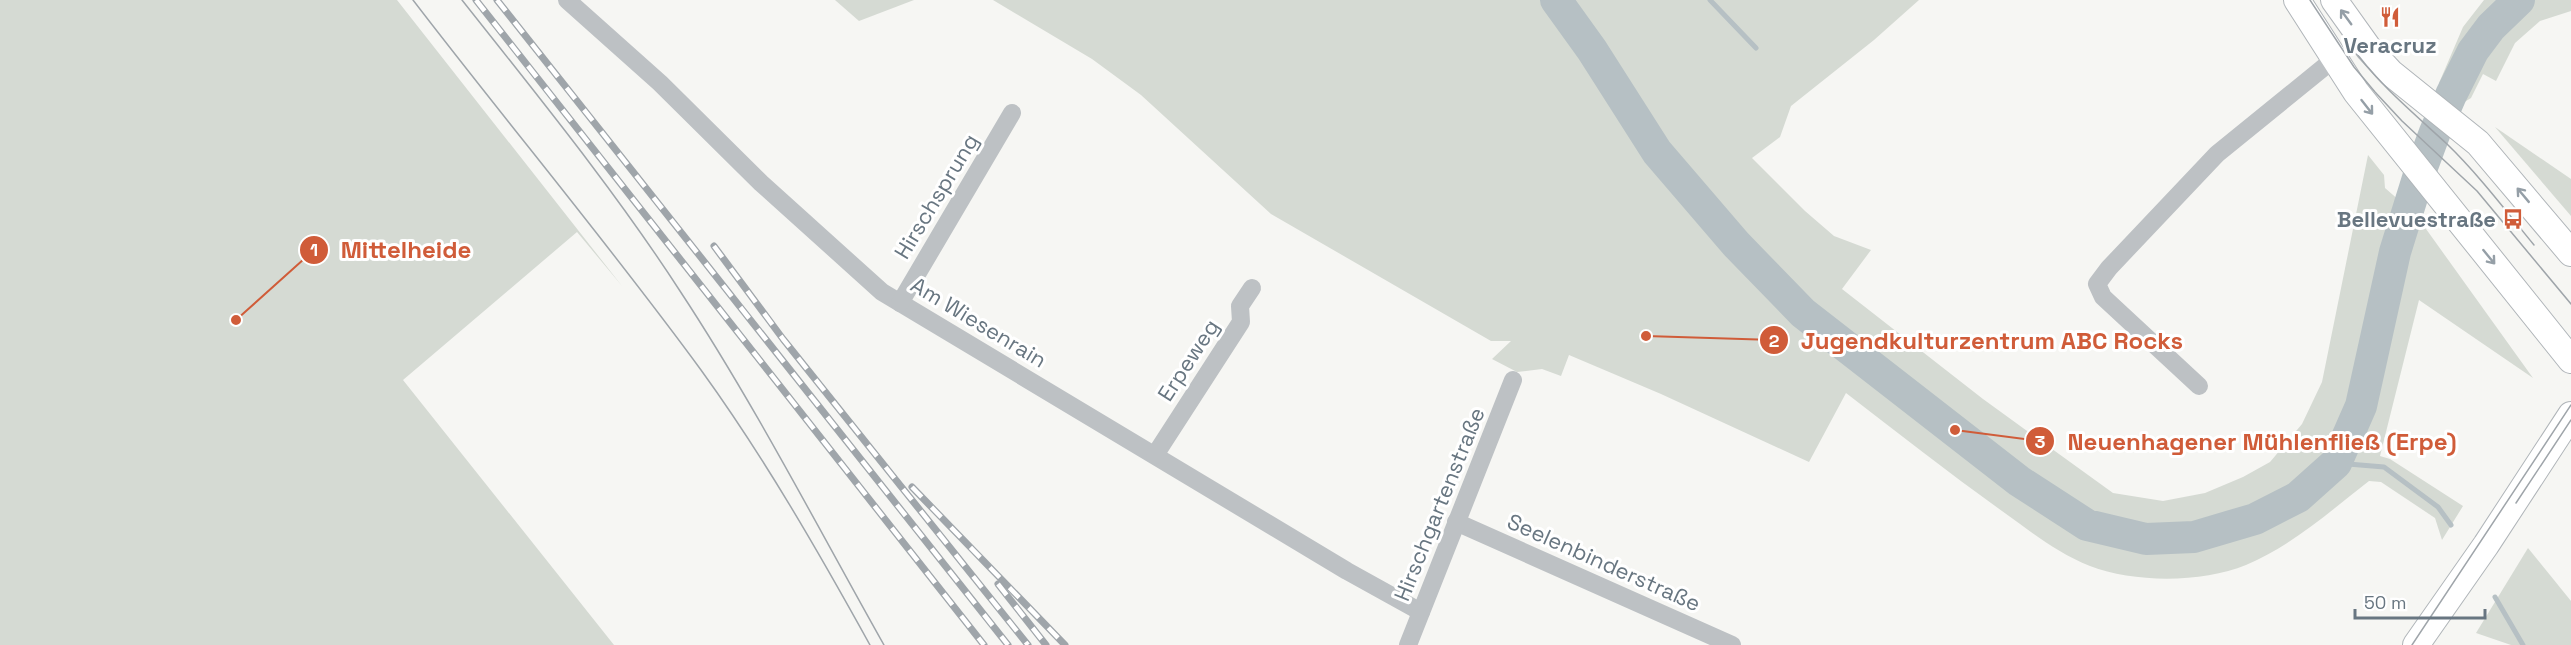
<svg xmlns="http://www.w3.org/2000/svg" width="2571" height="645" font-family="'Space Grotesk',sans-serif">
  <rect width="100%" height="100%" fill="#f6f6f3"/>
  <!-- green -->
  <g fill="#d5dad3">
    <polygon points="0,0 397,0 622,286 577,232 403,380 614,645 0,645"/>
    <polygon points="835,0 914,0 859,21"/>
    <path d="M993,0H1919L1874,40L1791,106L1780,137L1752,158L1805,211L1834,236L1871,250L1842,289L1983,399L2113,493L2163,501L2205,493L2243,477L2270,462L2302,424L2322,382L2368,155L2384,175L2385,188L2416,215L2533,378L2419,300L2380,456L2390,459L2463,506L2442,540L2435,518L2381,482L2369,481C2329,512 2293,545 2246,565C2202,583 2134,583 2090,566C2057,553 2030,531 2002,511C1949,473 1898,433 1846,393L1809,462L1661,394L1569,355L1561,376L1542,369L1517,372L1492,359L1511,341H1491L1271,214L1141,95L1092,59Z"/>
    <polygon points="2484,0 2507,0 2471,37 2446,88 2439,83 2463,27"/>
    <polygon points="2535,0 2571,0 2571,11 2540,21 2515,43 2496,81 2483,74 2471,98 2466,101 2457,95 2505,22"/>
    <polygon points="2495,127 2571,179 2571,216"/>
    <polygon points="2528,548 2571,601 2571,645 2511,645 2476,633"/>
  </g>
  <!-- water -->
  <polygon fill="#b6c0c4" points="2507,0 2535,0 2505,22 2457,95 2446,88 2471,37"/>
  <g fill="none" stroke-linecap="round" stroke-linejoin="round">
    <!-- stream -->
    <g stroke="#b6c0c4" stroke-width="5">
      <polyline points="1710,0 1756,48"/>
      <polyline points="2336,463 2384,467 2438,507 2451,525"/>
      <polyline points="2495,597 2523,645"/>
    </g>
    <!-- river -->
    <polyline stroke="#b6c0c4" stroke-width="32" points="1556,0 1592,50 1657,152 1736,244 1803,313 2019,481 2087,525 2146,539 2194,537 2255,519 2298,497 2336,463 2361,406 2395,252 2418,178 2435,132 2451,95 2473,51 2491,27 2519,0"/>
    <!-- secondary casing -->
    <g stroke="#b0b5b9" stroke-width="28">
      <g id="secondary">
        <polyline points="2297,0 2356,92 2571,360"/>
        <polyline points="2334,0 2369,49 2391,73 2478,143 2571,253"/>
        <polyline points="2416,645 2486,545 2571,415"/>
      </g>
    </g>
    <!-- street -->
    <g stroke="#bdc1c4" stroke-width="18">
      <polyline points="567,0 660,83 761,183 882,292 1347,571 1421,612"/>
      <polyline points="900,303 1012,113"/>
      <polyline points="2199,386 2103,297 2097,284 2109,268 2217,154 2334,59"/>
      <polyline points="1155,455 1241,322 1240,306 1252,288"/>
      <polyline points="1456,522 1732,645"/>
      <polyline points="1408,645 1513,380"/>
    </g>
    <!-- secondary -->
    <use href="#secondary" stroke="#fff" stroke-width="26"/>
    <!-- tram -->
    <g stroke="#9fa5aa" stroke-width="1.5">
      <path d="M413,0C508,124 609,244 701,370C764,457 818,551 870,645"/>
      <path d="M462,0C537,95 614,189 680,291C755,405 817,526 884,645"/>
      <polyline points="2310,0 2354,67 2375,92 2402,121 2477,191 2571,304"/>
      <path d="M2348,42C2378,84 2410,110 2447,144C2479,175 2506,211 2534,245"/>
      <polyline points="2516,503 2571,420"/>
      <polyline points="2412,645 2571,405"/>
    </g>
    <!-- rail casing -->
    <g stroke="#9fa5aa" stroke-width="7">
      <g id="rail">
        <polyline points="476,0 984,645"/>
        <polyline points="497,0 1008,645"/>
        <polyline points="714,246 783,339 1028,645"/>
        <polyline points="912,487 1065,645"/>
        <polyline points="998,584 1046,645"/>
      </g>
    </g>
    <!-- rail -->
    <use href="#rail" stroke="#fff" stroke-width="4.5" stroke-dasharray="14" stroke-linecap="butt"/>
  </g>
  <!-- one-way arrows -->
  <defs><path id="oneway-shaft" d="M-6 0H5M1.5-3L5.5 0L1.5 3" fill="none" stroke-width="1.6" stroke-linecap="round" stroke-linejoin="round" transform="scale(1.5)"/></defs>
  <g stroke="#959fa7">
    <use href="#oneway-shaft" transform="translate(2346 17) rotate(-126)"/>
    <use href="#oneway-shaft" transform="translate(2367 107) rotate(52)"/>
    <use href="#oneway-shaft" transform="translate(2523 195) rotate(-130)"/>
    <use href="#oneway-shaft" transform="translate(2489 257) rotate(51)"/>
  </g>
  <!-- icons -->
  <defs>
    <g id="restaurant-bare" transform="scale(1.62)"><path d="M-5-6h1v4h1v-4h1v4h1v-4h1v5L-1.5 .5V6h-2V.5L-5-1ZM5-6V6H3V1.5H1.5Q1.5-4 5-6Z" fill="#d05c39" stroke="#fff" stroke-width="2.5" paint-order="stroke"/></g>
    <g id="bus-bare" transform="scale(1.62)"><path d="M-5-6H5V4H4V6H2V4H-2V6H-4V4H-5ZM-3.5-4V0h7V-4ZM-3.5 1.2v1.5H-2V1.2ZM2 1.2v1.5H3.5V1.2Z" fill="#d05c39" stroke="#fff" stroke-width="2.5" paint-order="stroke"/></g>
  </defs>
  <g fill-rule="evenodd">
    <use href="#restaurant-bare" x="2390" y="17"/>
    <use href="#bus-bare" x="2513" y="219"/>
  </g>
  <g text-anchor="middle" stroke-width="6" stroke-linejoin="round" paint-order="stroke">
    <!-- poi labels -->
    <g font-size="22" font-weight="bold" fill="#687681" stroke="#fff">
      <text x="2390" y="53">Veracruz</text>
      <text x="2496" y="227" text-anchor="end">Bellevuestraße</text>
    </g>
    <!-- street labels -->
    <g font-size="22" fill="#687681" stroke="#fff">
      <text transform="translate(936 196) rotate(-59)" y="8">Hirschsprung</text>
      <text transform="translate(979 322) rotate(31)" y="8">Am Wiesenrain</text>
      <text transform="translate(1188 360) rotate(-57)" y="8">Erpeweg</text>
      <text transform="translate(1439 504) rotate(-68)" y="8">Hirschgartenstraße</text>
      <text transform="translate(1604 562) rotate(24)" y="8">Seelenbinderstraße</text>
    </g>
  </g>
  <!-- callouts -->
  <path fill="none" stroke="#d05c39" stroke-width="2" d="M236 320L314 250M1646 336L1774 340M1955 430L2040 441"/>
  <g fill="#d05c39" stroke="#fff" stroke-width="2">
    <circle cx="236" cy="320" r="6"/>
    <circle cx="1646" cy="336" r="6"/>
    <circle cx="1955" cy="430" r="6"/>
    <circle cx="314" cy="250" r="15"/>
    <circle cx="1774" cy="340" r="15"/>
    <circle cx="2040" cy="441" r="15"/>
  </g>
  <g font-size="18" text-anchor="middle" font-weight="bold" fill="#fff">
    <text x="314" y="256">1</text>
    <text x="1774" y="347">2</text>
    <text x="2040" y="448">3</text>
  </g>
  <g font-size="24" text-anchor="middle" font-weight="bold" fill="#d05c39" stroke="#fff" stroke-width="6" stroke-linejoin="round" paint-order="stroke">
    <text x="406" y="258">Mittelheide</text>
    <text x="1992" y="349">Jugendkulturzentrum ABC Rocks</text>
    <text x="2262" y="450">Neuenhagener Mühlenfließ (Erpe)</text>
  </g>
  <!-- scale -->
  <path d="M2355 609v9h130v-9" fill="none" stroke="#687681" stroke-width="3"/>
  <text x="2364" y="609" font-size="18" fill="#687681" stroke="#ffffff" stroke-width="4.5" paint-order="stroke">50 m</text>
</svg>
